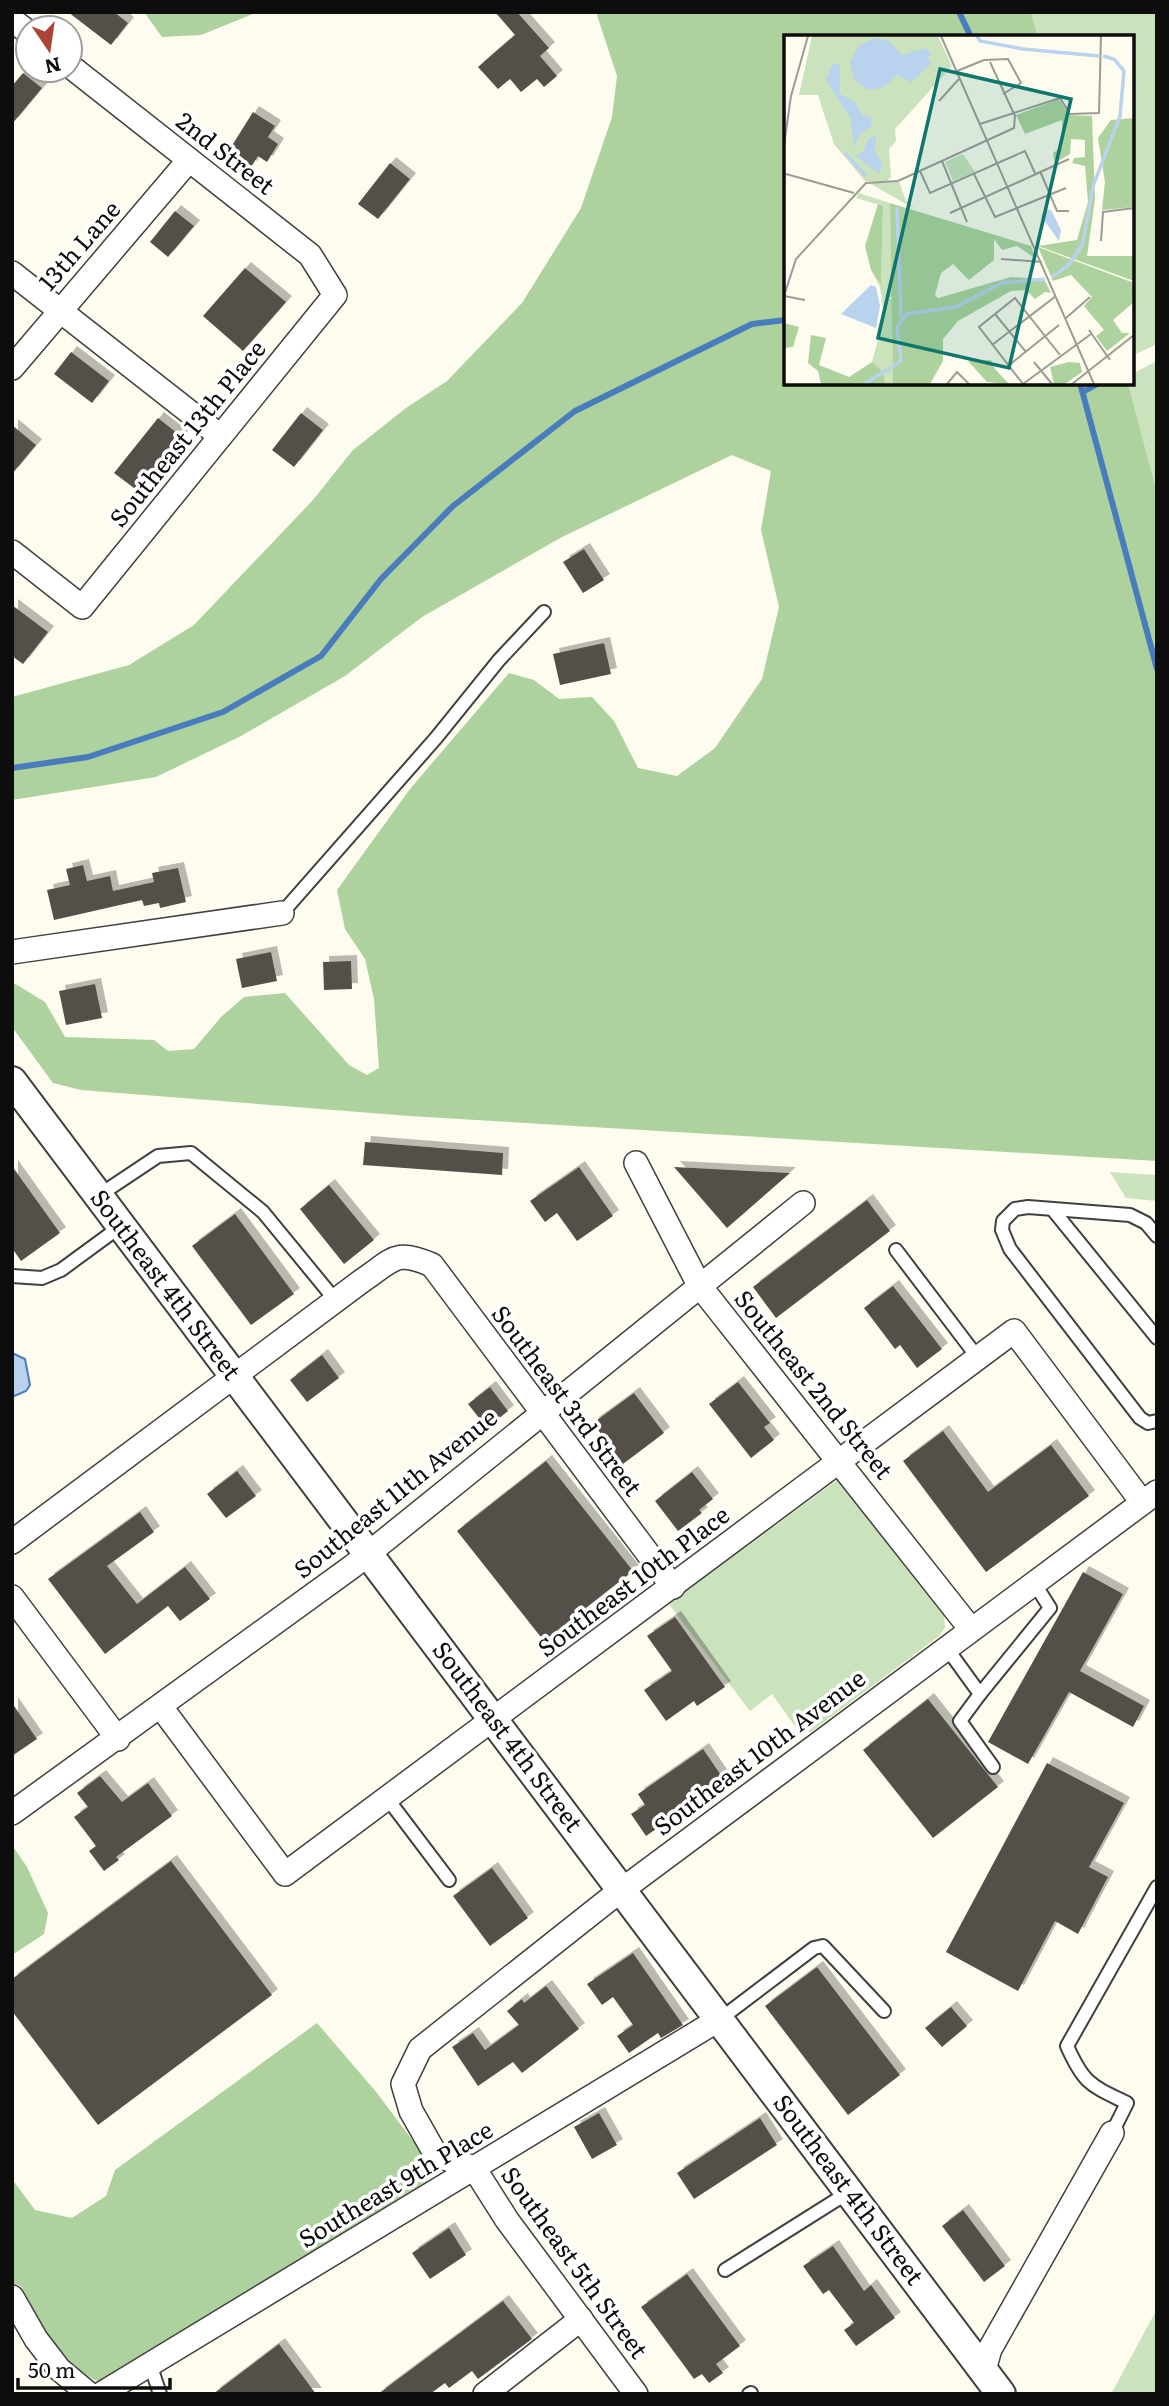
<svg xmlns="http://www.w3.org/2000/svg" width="1169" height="2406" font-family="Literata,serif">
  <defs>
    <filter id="shadow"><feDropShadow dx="6" dy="-6" stdDeviation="0" flood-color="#0004"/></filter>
  </defs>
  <rect width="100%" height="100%" fill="#fdfcee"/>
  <!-- green -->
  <g fill="#cae3bc">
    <polygon points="1031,12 1155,12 1157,344 1132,356 1132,37 1038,37"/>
    <polygon points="1157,361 1157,493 1128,383 1132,383 1132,374"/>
    <polygon points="1110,1172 1157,1175 1157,1201 1126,1198"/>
    <polygon points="837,1480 844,1482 944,1613 945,1628 939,1636 811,1732 794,1725 772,1694 750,1711 669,1604"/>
    <polygon points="1157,2309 1157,2394 1111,2394"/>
  </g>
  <!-- forest -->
  <g fill="#add29d">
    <polygon points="144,12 258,12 201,35 162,37"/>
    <polygon points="596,12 1031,12 1038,37 786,37 786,383 1128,383 1157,493 1157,1161 410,1116 81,1090 53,1083 12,1027 12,982 45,1002 65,1037 154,1040 168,1051 194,1049 221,1017 244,997 285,993 349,1065 367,1075 379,1068 374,999 365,959 345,929 337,890 410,789 509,673 534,680 559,699 592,697 614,721 638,768 677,776 715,748 762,679 779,607 761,530 771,471 732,455 562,537 422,617 345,676 241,736 156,777 12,800 12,697 129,665 194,625 313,500 353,450 406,408 447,381 522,303 581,208 612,117 617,76"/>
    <polygon points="12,1845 27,1867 48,1913 44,1934 12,1955"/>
    <path d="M317,2023L377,2093L430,2164L427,2181L99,2382C60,2363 41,2323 21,2286L12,2283V2179L35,2210L72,2218L106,2196L115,2170Z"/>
  </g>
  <!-- water -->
  <polygon fill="#b9d2ee" stroke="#497cbc" stroke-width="2" points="12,1353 25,1359 30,1385 26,1391 12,1397"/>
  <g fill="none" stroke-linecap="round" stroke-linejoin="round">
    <!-- stream -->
    <g stroke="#497cbc" stroke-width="6">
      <polyline points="959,12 971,37"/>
      <polyline points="1080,383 1157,669"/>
      <polyline points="1083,392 1099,383"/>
      <polyline points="12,768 88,757 223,712 321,656 381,579 453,506 575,411 752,324 786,320"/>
    </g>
  </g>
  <!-- building -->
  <g fill="#54504a" filter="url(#shadow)">
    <polygon points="68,12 114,12 128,23 111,45"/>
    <polygon points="495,12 517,12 549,48 540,56 557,76 544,87 537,79 521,92 510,79 498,89 478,67 515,35"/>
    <polygon points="23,73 42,88 12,124 12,86"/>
    <polygon points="253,112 275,126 268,137 278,144 267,162 258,156 251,167 228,152"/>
    <polygon points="390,163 410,179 378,219 358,204"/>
    <polygon points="175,211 194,226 168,257 150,242"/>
    <polygon points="245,268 286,302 243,351 203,316"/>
    <polygon points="71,352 109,381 92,403 54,374"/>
    <polygon points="301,413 323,430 294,467 272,450"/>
    <polygon points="158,418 182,437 138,491 114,473"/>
    <polygon points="12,425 36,445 12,474"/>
    <polygon points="584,549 604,580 583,593 563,562"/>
    <polygon points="12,605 48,632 23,664 12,656"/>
    <polygon points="604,643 611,674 560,685 553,654"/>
    <polygon points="83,865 87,881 110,876 113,891 154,882 152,873 178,868 186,902 160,908 159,903 144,906 142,900 54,920 47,890 70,885 66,869"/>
    <polygon points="271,952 277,981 242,988 236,959"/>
    <polygon points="351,961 352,989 324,990 323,962"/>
    <polygon points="95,984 102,1018 66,1025 59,991"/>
    <polygon points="365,1142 503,1153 502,1175 363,1165"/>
    <polygon points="12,1166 60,1233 21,1261 12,1248"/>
    <polygon points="579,1167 613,1216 577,1241 557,1213 545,1222 530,1201"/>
    <polygon points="674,1167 790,1173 727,1228"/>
    <polygon points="329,1185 374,1240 344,1264 300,1209"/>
    <polygon points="867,1200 890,1231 776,1318 753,1287"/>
    <polygon points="235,1214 294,1294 251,1325 192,1246"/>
    <polygon points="893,1286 942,1349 917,1368 900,1345 895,1349 864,1308"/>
    <polygon points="322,1355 339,1378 307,1402 290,1380"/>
    <polygon points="738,1382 770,1423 764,1427 774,1440 751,1458 709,1404"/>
    <polygon points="490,1387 508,1411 487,1428 468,1404"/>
    <polygon points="634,1393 664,1433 623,1464 593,1423"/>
    <polygon points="943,1431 988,1492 1051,1445 1089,1496 986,1572 903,1461"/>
    <polygon points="546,1461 633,1571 544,1641 457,1531"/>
    <polygon points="237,1471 256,1496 226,1518 207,1494"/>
    <polygon points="692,1472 713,1499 699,1510 702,1513 678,1531 655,1501"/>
    <polygon points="140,1512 154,1532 107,1566 137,1604 185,1567 210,1599 180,1621 168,1606 105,1654 48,1579"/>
    <polygon points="1083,1572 1123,1594 1080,1671 1144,1706 1133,1727 1069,1692 1028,1764 988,1742"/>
    <polygon points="675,1617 725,1687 697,1706 694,1701 666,1721 644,1690 672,1671 647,1636"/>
    <polygon points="928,1699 998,1787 933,1838 863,1750"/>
    <polygon points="12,1703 37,1739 12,1756"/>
    <polygon points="703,1749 725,1781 646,1836 631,1814 645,1805 638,1794"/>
    <polygon points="1047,1763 1124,1803 1089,1867 1108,1877 1078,1934 1055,1921 1018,1991 946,1952"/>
    <polygon points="100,1776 122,1802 148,1783 172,1816 116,1857 119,1860 104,1871 89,1851 96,1846 74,1817 88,1807 77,1793"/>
    <polygon points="171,1861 272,1995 98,2125 12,2011 12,1979"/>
    <polygon points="492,1868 528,1918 490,1946 453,1896"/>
    <polygon points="633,1953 683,2025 661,2038 658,2033 629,2053 617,2036 633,2025 613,1997 602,2005 587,1984"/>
    <polygon points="817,1967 900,2075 848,2115 765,2006"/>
    <polygon points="546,1986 579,2029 522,2073 513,2062 478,2086 452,2047 473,2033 485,2050 519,2025 507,2011 522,1999 524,2003"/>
    <polygon points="951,2007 967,2026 942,2047 925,2028"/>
    <polygon points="599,2113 617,2145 592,2159 574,2127"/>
    <polygon points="760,2118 777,2145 694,2199 677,2173"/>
    <polygon points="963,2210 1005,2266 984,2282 942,2226"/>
    <polygon points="449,2228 466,2255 430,2279 412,2253"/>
    <polygon points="833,2246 864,2291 871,2285 895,2318 856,2346 844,2330 854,2323 829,2290 823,2294 803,2266"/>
    <polygon points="687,2274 740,2346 716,2364 723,2373 709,2383 702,2374 694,2379 641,2307"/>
    <polygon points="503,2301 532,2339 478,2379 472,2371 449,2388 445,2383 430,2394 378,2394"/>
    <polygon points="279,2344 316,2394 213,2394"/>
  </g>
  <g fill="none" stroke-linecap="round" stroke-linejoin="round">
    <!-- service casing -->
    <g stroke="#404040" stroke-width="16">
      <g id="service">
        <polyline points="282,913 436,738 499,660 544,612"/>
        <polyline points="98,1196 158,1156 191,1153 263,1212 336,1301"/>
        <polyline points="1053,1210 1157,1338"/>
        <polyline points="1157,1236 1146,1223 1130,1215 1028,1207 1015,1209 1003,1221 1002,1230 1010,1249 1140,1418 1148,1423 1157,1421"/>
        <polyline points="896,1250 978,1358"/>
        <polyline points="12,1276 42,1278 61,1270 121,1226"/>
        <polyline points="946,1647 980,1694 1050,1608 1033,1581"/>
        <polyline points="980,1694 960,1721 993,1767"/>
        <polyline points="387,1798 449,1880"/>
        <polyline points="719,2020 814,1948 823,1946 884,2011"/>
        <path d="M1112,2133L1127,2103C1090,2085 1084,2084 1067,2046L1157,1887"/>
        <polyline points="725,2270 849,2192"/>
        <polyline points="150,2364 160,2394"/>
        <polyline points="749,2394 751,2393"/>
      </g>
    </g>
    <!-- minor casing -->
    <g stroke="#404040" stroke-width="26">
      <g id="minor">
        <polyline points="12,20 28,32"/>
        <polyline points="12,273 220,436"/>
        <polyline points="12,368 189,160"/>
        <polyline points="12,552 82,607 335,295 310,255 70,66"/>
        <polyline points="12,952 282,913"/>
        <polyline points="636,1163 699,1285 970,1628"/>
        <path d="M12,1542L363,1280C394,1259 396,1249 432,1265L673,1587"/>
        <polyline points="12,1597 118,1739"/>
        <polyline points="161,1707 285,1874 1014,1331 1142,1502"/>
        <polyline points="12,1813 353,1566 803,1203"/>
        <polyline points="12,2297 36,2339 59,2369 89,2394"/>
        <polyline points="984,2370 990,2349 1112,2133"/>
        <polyline points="101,2394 718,2020"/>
        <polyline points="485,2394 581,2319"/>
        <polyline points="636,2394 507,2220 474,2168 436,2155 411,2111 403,2084 420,2049 607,1901 1157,1492"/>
      </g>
    </g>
    <!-- tertiary casing -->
    <g stroke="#404040" stroke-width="32">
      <polyline id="tertiary" points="12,1081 1001,2394"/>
    </g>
    <!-- service -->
    <use href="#service" stroke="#fff" stroke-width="12"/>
    <!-- minor -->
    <use href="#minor" stroke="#fff" stroke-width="23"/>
    <!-- tertiary -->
    <use href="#tertiary" stroke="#fff" stroke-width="28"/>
  </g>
  <g text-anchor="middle" stroke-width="7" stroke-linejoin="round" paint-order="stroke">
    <!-- street labels -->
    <g font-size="24" fill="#0d0d0d" stroke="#fff">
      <text transform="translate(225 154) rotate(38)" y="8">2nd Street</text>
      <text transform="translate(80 246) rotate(-49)" y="8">13th Lane</text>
      <text transform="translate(188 434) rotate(-51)" y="8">Southeast 13th Place</text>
      <text transform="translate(165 1285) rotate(53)" y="8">Southeast 4th Street</text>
      <text transform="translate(813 1385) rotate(51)" y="8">Southeast 2nd Street</text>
      <text transform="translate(566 1401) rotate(53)" y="8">Southeast 3rd Street</text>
      <text transform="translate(396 1494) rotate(-39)" y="8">Southeast 11th Avenue</text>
      <text transform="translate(634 1582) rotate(-37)" y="8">Southeast 10th Place</text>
      <text transform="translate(507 1737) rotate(53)" y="8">Southeast 4th Street</text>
      <text transform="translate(760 1753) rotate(-37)" y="8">Southeast 10th Avenue</text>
      <text transform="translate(396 2185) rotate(-31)" y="8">Southeast 9th Place</text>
      <text transform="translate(848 2190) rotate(53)" y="8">Southeast 4th Street</text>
      <text transform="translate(574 2263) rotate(54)" y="8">Southeast 5th Street</text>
    </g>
  </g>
  <!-- overview -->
  <g transform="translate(784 35)">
    <rect width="350" height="350" fill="#fdfcee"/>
    <path d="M28,1H154L168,31L111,94L112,106L105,114L107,142L102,147L81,146L50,109L34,60H15ZM179,119L191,137L169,146L161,127ZM115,147L122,166L131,174L85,148ZM75,158L106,168L108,262L101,264H108L109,349H101L88,327L100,281L96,252L87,235L97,250L99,171L72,163Z" fill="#cae3bc"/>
    <path d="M275,64L285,80L308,81L311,164L303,221H350V246L254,211L293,205L304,167L301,131L288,128L290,123L301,122V105L287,104L286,119L271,128L269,118L278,112V85L241,99L232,80ZM350,83V172L318,175L321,147L314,103L327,85ZM106,168L247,211L252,224L233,211L218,215L210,204V225L185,245L169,229L157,238L151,260L154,263L227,242L260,244L267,258L261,257L251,264L242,255L227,256L174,286L159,304V326L146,349H109ZM94,169L99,171L97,250L87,235L81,211ZM254,212L350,248V267L329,285L338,298H346L323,316L312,301L320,295L300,271L308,262L287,240L269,246ZM0,288L15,292L9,312L0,313ZM27,300L42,303L35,330L65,342L88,327L99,337L101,349H37L34,336L24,328ZM207,325L211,334L225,349L203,347L184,326ZM285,327L296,328L298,337L281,349H270L266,332Z" fill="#add29d"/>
    <path d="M92,3L105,6L118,20L142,13L148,19L144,22L147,29L127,47L114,40L97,53L83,55L70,44L66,27L75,10ZM48,29L56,30V59L71,67L79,81L87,82V91L75,100L70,113L67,84L42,45ZM93,100L90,116L98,128L96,139L71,121L79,117L84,104ZM262,174L267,175L277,195L275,206L257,181ZM87,250L92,252L96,271L92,293L57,279Z" fill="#b9d2ee"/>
    <path fill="none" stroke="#b9d2ee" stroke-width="3.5" d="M193,1L196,6L239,14L315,21M61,118L82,141M113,172L117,282M268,242L285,230L299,208L309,151L336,81L340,36L330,24L319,21M80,349L117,326L113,292L123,279L171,272L218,248L261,244"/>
    <path fill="none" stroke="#9d9c94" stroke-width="2" d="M157,1L310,349M173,36L200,25L224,24L237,48L219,59M155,66L175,44M196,89L276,63L286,79L315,78L317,1M0,110L7,61L24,1M158,126L183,187M136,136L146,158L241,116L251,138M256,136L273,176H285M2,139L70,158M190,139L211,182L282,153M166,178L285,124M317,206L319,177L350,173M217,224L258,227M0,261L12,224L82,148L114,146L230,93L231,81L206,27M0,261L21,265M211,279L242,317M282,283L306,262M305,295L326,325M208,310L272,261M250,327L268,349M224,331L275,290M163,349L173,337L185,349M239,349L195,292L231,263L276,320M239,349L307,299M288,349L350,300"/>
    <path fill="#0f766e" fill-opacity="0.15" stroke="#0f766e" stroke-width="3.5" d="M156,34L287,64L225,333L94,303Z"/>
    <rect width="350" height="350" fill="none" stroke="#0d0d0d" stroke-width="3.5"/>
  </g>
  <!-- border -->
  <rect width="1169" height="2406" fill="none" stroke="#0d0d0d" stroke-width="28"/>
  <!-- north arrow -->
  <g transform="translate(49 49) rotate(167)"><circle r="33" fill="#ffffff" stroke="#9e9e9e" stroke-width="2"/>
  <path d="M0-5L12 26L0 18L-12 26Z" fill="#ab4336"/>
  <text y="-10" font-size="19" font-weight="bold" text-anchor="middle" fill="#0d0d0d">N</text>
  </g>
  <!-- scale -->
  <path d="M18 2378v10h152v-10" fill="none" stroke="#0d0d0d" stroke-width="3.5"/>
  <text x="28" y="2378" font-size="21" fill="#0d0d0d" stroke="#ffffff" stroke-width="5" paint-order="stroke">50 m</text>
</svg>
